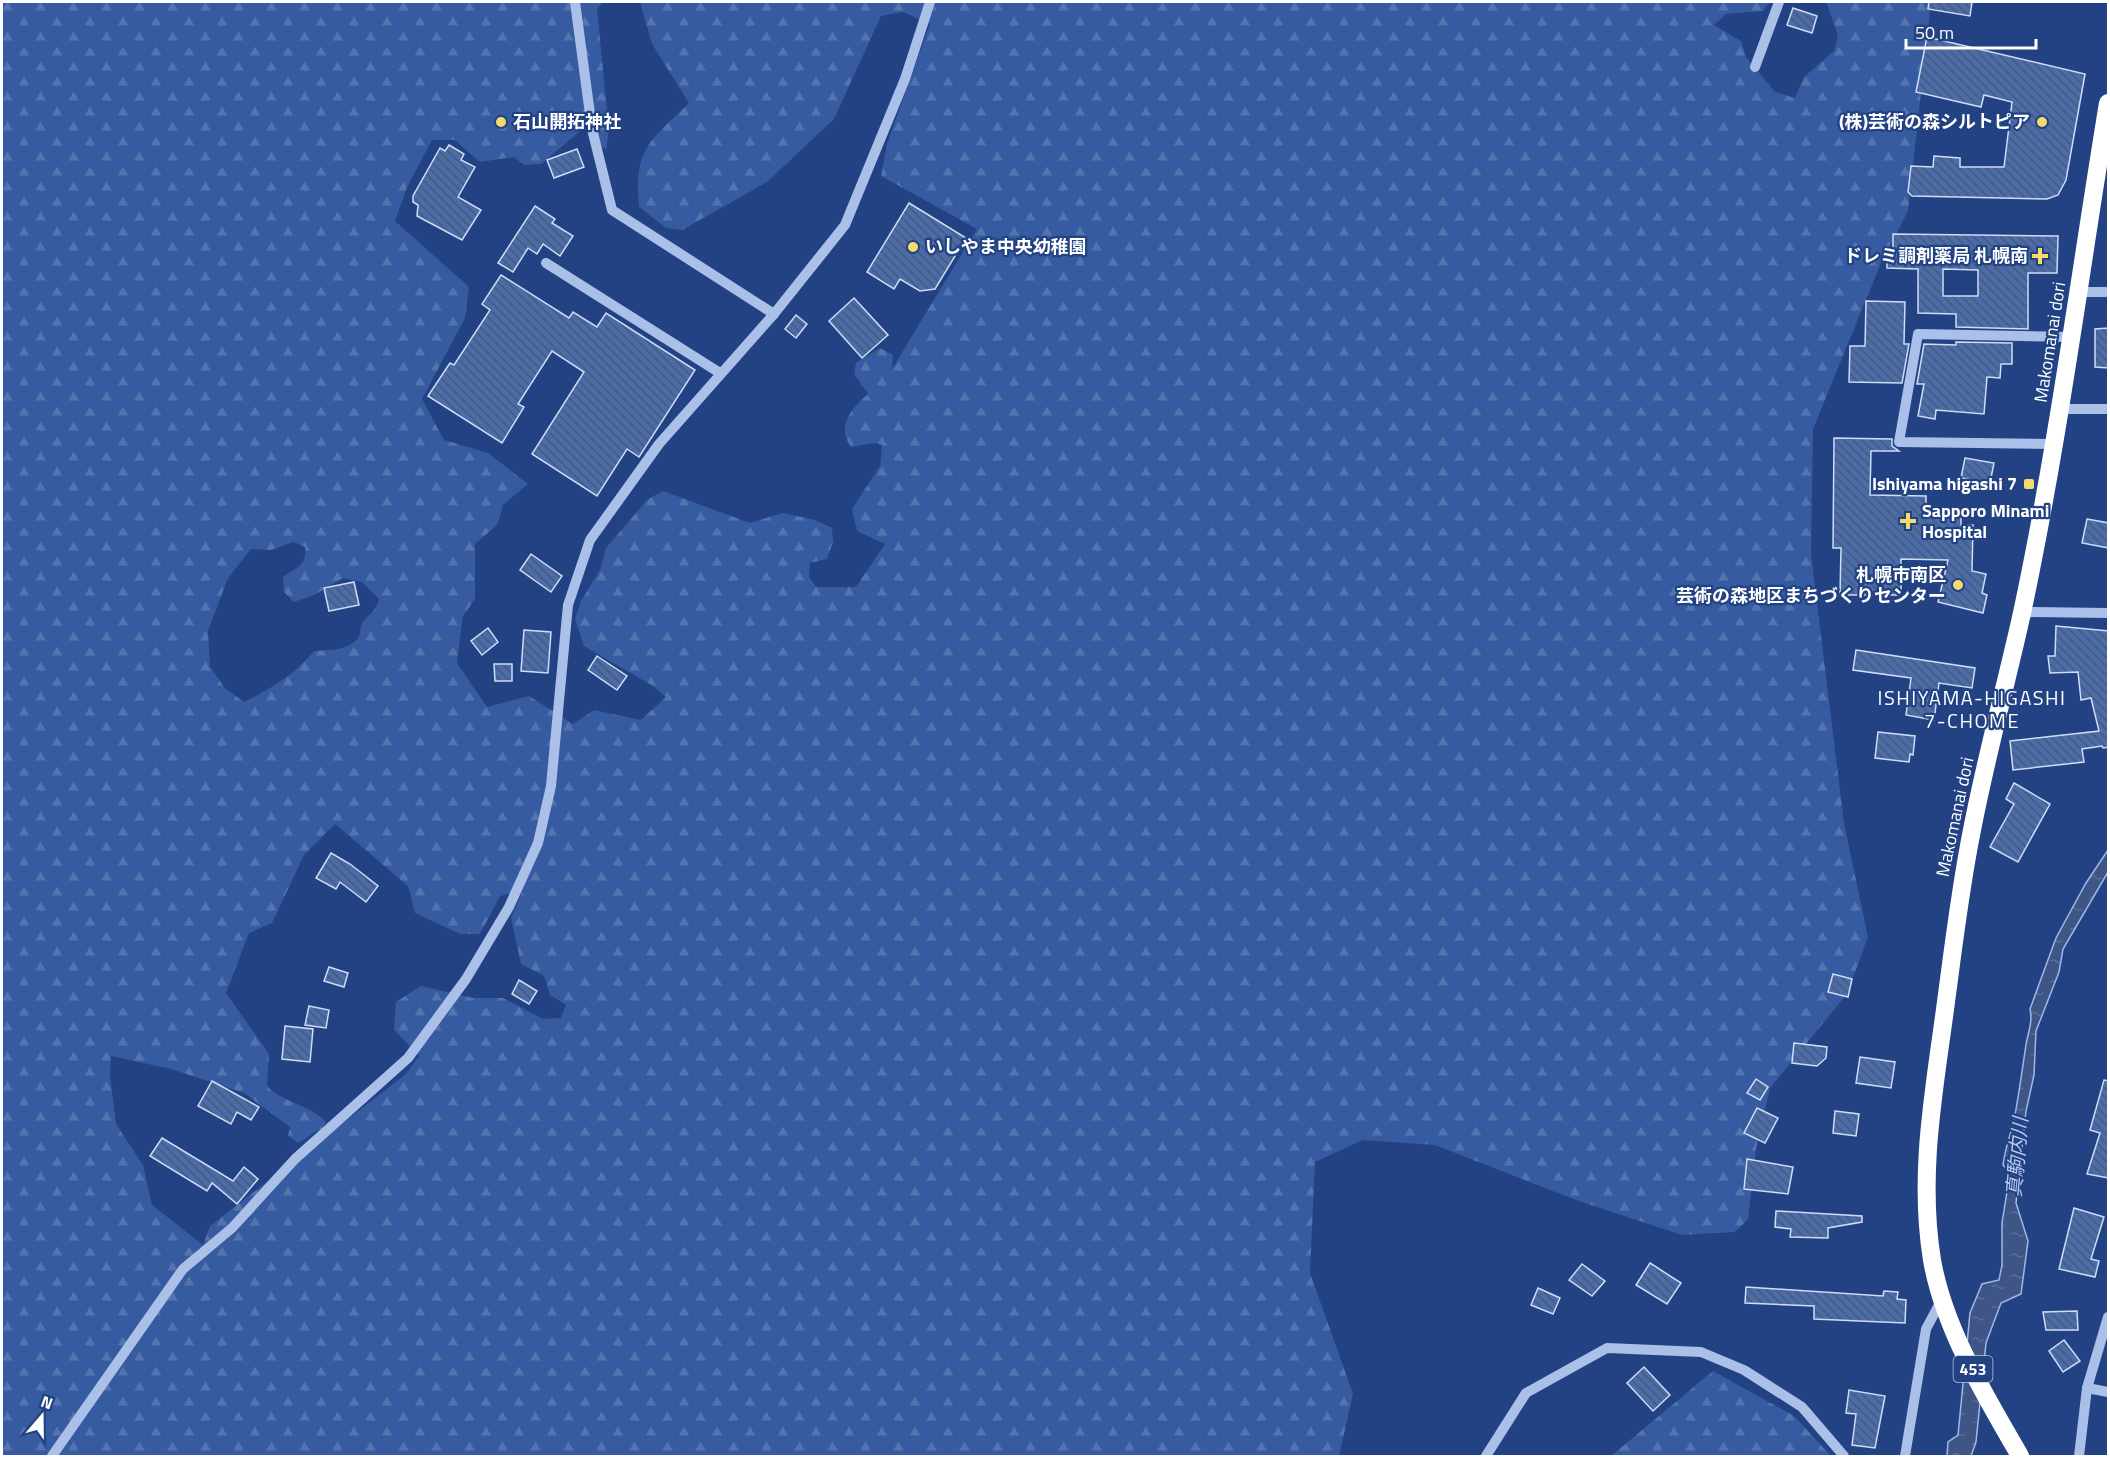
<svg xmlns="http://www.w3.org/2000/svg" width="2110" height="1458" font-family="'Titillium Web','Noto Sans JP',sans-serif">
  <defs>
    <pattern id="forest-firs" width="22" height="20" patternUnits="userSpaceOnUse" patternTransform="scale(1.5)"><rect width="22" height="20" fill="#365ba0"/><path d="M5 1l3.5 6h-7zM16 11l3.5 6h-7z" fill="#5474ae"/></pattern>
    <pattern id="water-ripples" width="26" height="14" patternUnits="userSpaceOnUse" patternTransform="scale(1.5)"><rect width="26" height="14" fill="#3e5585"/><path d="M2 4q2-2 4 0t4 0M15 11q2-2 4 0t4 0" fill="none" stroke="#5b6e97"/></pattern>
    <pattern id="building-back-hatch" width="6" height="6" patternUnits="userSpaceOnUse" patternTransform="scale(1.5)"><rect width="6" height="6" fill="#4b6cab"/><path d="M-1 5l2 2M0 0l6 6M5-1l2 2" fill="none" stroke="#4c5972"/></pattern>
  </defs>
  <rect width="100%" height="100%" fill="#224283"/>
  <!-- forest -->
  <g fill="url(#forest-firs)" fill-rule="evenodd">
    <path d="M2,2H602L597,9L609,130L606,150L584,128L541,164L524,165L514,157L480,162L455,140H432L407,187L395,221L469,287L465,318L422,399L444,440L488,453L528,484L503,505L497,525L475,544V599L463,616L457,663L487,707L529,696L573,724L594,710L641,720L666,697L653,686L584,646L575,619L581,601L600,570L606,548L648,499L663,491L750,523L783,513L815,520L832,528L833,542L827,559L810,563L809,577L816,587H856L885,544L857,531L852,509L880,466L882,445L875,443L851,447C836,426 851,409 868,394L854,374L856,363L880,348L893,355L892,369L977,229L881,176L887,144L930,24L903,12L881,16L834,119L767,182L682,230L666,228L639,207C634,148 649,142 689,103L652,44L640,2H1770L1763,11L1726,14L1714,25L1741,41L1746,57L1775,92L1795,98L1804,77L1834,51L1838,35L1826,2H1931L1908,211L1881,263L1813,429L1811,554L1844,823L1868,937L1847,994L1770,1088L1756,1149L1748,1219L1735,1232L1682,1235L1576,1200L1435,1145L1363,1140L1315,1162L1310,1273L1353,1394L1339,1456H2ZM293,542L305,547C307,567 297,566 283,577L284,592L294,602L314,595L343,578L362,582L379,599C377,610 369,614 363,622C360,627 361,631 359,636C351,651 328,650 314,651C294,675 272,688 244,702L225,688L210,667L208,631L228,578L251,549L271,550ZM335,824L408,886L415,913L460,934H480L500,896L523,890L511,918L521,964L544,976L550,995L566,1005L561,1018L543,1019L503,998H473L421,986L396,1002L394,1030L419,1056L406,1074L210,1226L203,1245L152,1205L143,1165L116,1124L110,1075L111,1056L171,1069L244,1093L290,1127L288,1136L298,1143C308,1139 312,1131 322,1129L326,1122C309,1104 283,1103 267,1086L269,1054L226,993L249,933L272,923L304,855Z"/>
    <polygon points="1713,1371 1794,1416 1831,1456 1611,1456"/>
  </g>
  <!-- water -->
  <path fill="url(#water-ripples)" stroke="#9eb9e9" stroke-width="1.5" d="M2108,850V872L2063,949L2059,972L2036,1031L2034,1075L2026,1111L2016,1203L2028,1241L2021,1294L2001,1303L1986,1343L1976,1442L1971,1456H1947L1948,1442L1958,1435L1970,1313L1982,1284L1999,1280L2002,1265V1223L2010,1173L2003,1165C2005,1149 2010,1136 2014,1120C2019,1095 2022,1070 2026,1045C2028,1032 2033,1022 2030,1009L2056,938L2086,883Z"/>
  <!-- building -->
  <g fill="url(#building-back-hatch)" stroke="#cedcf6" stroke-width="1.5" fill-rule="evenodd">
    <polygon points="1929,2 1972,2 1970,16 1928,9"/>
    <polygon points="1793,8 1817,16 1812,33 1787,25"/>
    <polygon points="1927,37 2085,74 2066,180 2058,195 2047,199 1912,196 1908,192 1911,166 1933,167 1934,156 1960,158 1960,167 2004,167 2012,102 1984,95 1981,107 1916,92"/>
    <polygon points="449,145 464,154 461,160 475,167 458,197 481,210 462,240 417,216 418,205 413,202 413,196 440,148 445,151"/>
    <polygon points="577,149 584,167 554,178 547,160"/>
    <polygon points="909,203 966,238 935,289 920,291 900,279 894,289 867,272"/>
    <polygon points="535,206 555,219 552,223 573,236 560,256 543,244 537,254 528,248 513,272 498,263"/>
    <path d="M1893,234L2058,236L2057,273H2028V329L1956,327V314L1918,313V269L1887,268V249H1893ZM1943,269L1978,270V296H1943Z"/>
    <polygon points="501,275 569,318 573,312 597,327 606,313 695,370 639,457 627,449 597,496 532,454 584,372 552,351 518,404 524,407 502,443 428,396 450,363 454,365 490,310 482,304"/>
    <polygon points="854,298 888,335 862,358 829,321"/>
    <polygon points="1866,301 1905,302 1904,344 1909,344 1902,383 1849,382 1850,346 1865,346"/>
    <polygon points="796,315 807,324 796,338 785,329"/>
    <polygon points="2109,328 2109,368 2095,367 2095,329"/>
    <polygon points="1956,342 2012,343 2012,364 2001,364 2000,378 1987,377 1984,414 1936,410 1935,419 1918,416 1924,384 1917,384 1924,344 1956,345"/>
    <polygon points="1834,438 1892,439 1892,446 1899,451 1871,451 1870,495 1926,496 1926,514 1961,514 1961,525 1973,525 1972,571 1986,574 1982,593 1987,595 1983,613 1938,602 1948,560 1901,559 1901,595 1840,595 1841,548 1833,548"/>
    <polygon points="1965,458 1994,463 1990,483 1961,478"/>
    <polygon points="2087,519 2109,523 2109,548 2082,543"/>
    <polygon points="531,554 562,576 551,592 520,570"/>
    <polygon points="354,582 359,605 329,611 324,588"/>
    <polygon points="2056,626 2109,631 2109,747 2103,748 2102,746 2082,749 2084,762 2013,770 2010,741 2099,731 2091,698 2081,700 2078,672 2050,673 2048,656 2055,656"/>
    <polygon points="488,628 498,642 482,655 471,641"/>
    <polygon points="524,630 551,632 548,673 521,671"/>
    <polygon points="1856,650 1975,668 1972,688 1939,683 1934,720 1906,715 1911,678 1853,670"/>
    <polygon points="597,656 627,676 617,690 588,670"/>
    <polygon points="494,664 512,664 512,681 495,681"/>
    <polygon points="1878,732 1915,736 1913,755 1910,754 1909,762 1875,758"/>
    <polygon points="2014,783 2050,804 2018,862 1990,847 2014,804 2006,799"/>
    <polygon points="331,853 350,864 378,886 366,902 340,882 336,889 316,878"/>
    <polygon points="329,967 348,973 344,987 324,981"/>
    <polygon points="1833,974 1852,979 1848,997 1828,992"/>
    <polygon points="519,980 537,991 529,1004 512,994"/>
    <polygon points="309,1006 329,1010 326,1028 305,1025"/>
    <polygon points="285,1026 313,1029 310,1062 282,1059"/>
    <polygon points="1794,1043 1827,1047 1826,1058 1817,1066 1792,1063"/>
    <polygon points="1860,1057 1895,1062 1891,1088 1856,1083"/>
    <polygon points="1756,1079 1768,1087 1760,1100 1747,1093"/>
    <polygon points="2104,1080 2109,1081 2109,1178 2087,1174 2100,1133 2090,1130"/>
    <polygon points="212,1081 259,1107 251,1120 237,1112 231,1124 198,1106"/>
    <polygon points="1757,1108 1778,1118 1765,1143 1744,1133"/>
    <polygon points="1835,1111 1859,1114 1856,1136 1833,1133"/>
    <polygon points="162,1138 233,1181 244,1167 258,1179 237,1204 212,1183 207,1191 150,1156"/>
    <polygon points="1747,1159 1793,1167 1788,1194 1744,1189"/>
    <polygon points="2074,1208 2104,1217 2091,1259 2099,1261 2095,1277 2059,1269"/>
    <polygon points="1776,1211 1862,1216 1862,1222 1828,1228 1828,1238 1790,1237 1791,1229 1775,1227"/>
    <polygon points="1650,1263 1681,1283 1667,1304 1636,1285"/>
    <polygon points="1582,1264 1605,1281 1592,1296 1569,1280"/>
    <polygon points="1746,1287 1883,1296 1884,1291 1898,1292 1897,1299 1906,1300 1905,1323 1814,1319 1814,1306 1745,1303"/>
    <polygon points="1538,1288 1560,1298 1553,1314 1531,1305"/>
    <polygon points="2077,1311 2078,1330 2046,1330 2043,1312"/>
    <polygon points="2064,1340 2080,1361 2063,1372 2049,1351"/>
    <polygon points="1644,1367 1670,1395 1653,1411 1627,1383"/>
    <polygon points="1849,1390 1885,1396 1875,1448 1852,1445 1856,1414 1846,1413"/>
  </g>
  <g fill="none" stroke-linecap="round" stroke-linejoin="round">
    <!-- minor -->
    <g stroke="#aac0e8" stroke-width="10">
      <polyline points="575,2 592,129 612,210 774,314"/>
      <polyline points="1755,67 1779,2"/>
      <polyline points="546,263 720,373"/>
      <polyline points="2079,292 2108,292"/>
      <polyline points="2061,409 2108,409"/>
      <polyline points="2054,444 1899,442 1918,334 2072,337"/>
      <polyline points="2022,612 2108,613"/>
      <polyline points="2087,1388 2108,1392"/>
      <polyline points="52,1456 183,1269 232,1228 295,1159 408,1058 466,979 509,907 538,843 551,786 568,605 590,540 659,444 774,314 845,225 905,79 930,2"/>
      <polyline points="1486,1456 1526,1393 1607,1348 1701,1352 1744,1370 1802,1407 1844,1456"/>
      <polyline points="1905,1456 1926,1329 1941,1301"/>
      <polyline points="2079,1456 2087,1388 2108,1317"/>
    </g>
    <!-- highway -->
    <path stroke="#fff" stroke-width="18" d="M2020,1456C1986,1397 1944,1329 1932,1260C1919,1180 1932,1103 1943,1024C1952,959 1959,894 1972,830C1986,757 2006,685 2022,613C2058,444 2080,273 2108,103"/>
  </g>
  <!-- markers -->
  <g fill="#f4db6c" stroke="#224283" stroke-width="2">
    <circle cx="501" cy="122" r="6"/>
    <circle cx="2042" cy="122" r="6"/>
    <circle cx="913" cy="247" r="6"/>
    <path d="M2037 247h6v6h6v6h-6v6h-6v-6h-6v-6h6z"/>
    <rect x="2023" y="478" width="12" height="12" rx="3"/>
    <path d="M1905 512h6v6h6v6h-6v6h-6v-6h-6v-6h6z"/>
    <circle cx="1958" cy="585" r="6"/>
  </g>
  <g text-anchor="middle" stroke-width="4.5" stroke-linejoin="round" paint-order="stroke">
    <!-- shield labels -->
    <rect fill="#224283" stroke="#bdc6da" stroke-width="1.5" x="1953.5" y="1356" width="39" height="26" rx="4.5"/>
    <g font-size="16" font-weight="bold" fill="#fff">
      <text x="1973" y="1375">453</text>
    </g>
    <!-- poi labels -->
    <g font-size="18" font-weight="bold" fill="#fff" stroke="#224283" text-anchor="end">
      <text x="513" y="128" text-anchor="start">石山開拓神社</text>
      <text x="2030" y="128">(株)芸術の森シルトピア</text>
      <text x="925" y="253" text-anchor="start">いしやま中央幼稚園</text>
      <text x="2028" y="262">ドレミ調剤薬局 札幌南</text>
      <text x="2017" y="490">Ishiyama higashi 7</text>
      <text x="1922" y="517" text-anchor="start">Sapporo Minami<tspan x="1922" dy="21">Hospital</tspan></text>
      <text x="1946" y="581">札幌市南区<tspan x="1946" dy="21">芸術の森地区まちづくりセンター</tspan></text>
    </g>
    <!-- street labels -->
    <g font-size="18" fill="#fff" stroke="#224283">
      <text transform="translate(2050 342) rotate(-81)" y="6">Makomanai dori</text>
      <text transform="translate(1955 817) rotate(-78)" y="6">Makomanai dori</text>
    </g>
    <!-- neighbourhood labels -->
    <g font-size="20" letter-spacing="1.5" fill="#fff" stroke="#224283">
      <text x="1972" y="705">ISHIYAMA-HIGASHI<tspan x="1972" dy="23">7-CHOME</tspan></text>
    </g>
    <!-- water labels -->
    <g font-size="20" font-style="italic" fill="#b6caf0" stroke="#224283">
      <text transform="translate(2017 1157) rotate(-85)" y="7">真駒内川</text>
    </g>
  </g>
  <!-- border -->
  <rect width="2110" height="1458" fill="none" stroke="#ffffff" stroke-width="6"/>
  <!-- north arrow -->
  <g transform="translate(42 1416) rotate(20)" stroke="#224283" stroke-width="4.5" paint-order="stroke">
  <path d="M0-4.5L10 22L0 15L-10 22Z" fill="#ffffff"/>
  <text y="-9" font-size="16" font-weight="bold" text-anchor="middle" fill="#ffffff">N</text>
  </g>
  <!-- scale -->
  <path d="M1906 39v9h130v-9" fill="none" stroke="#ffffff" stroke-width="3"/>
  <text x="1915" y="39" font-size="18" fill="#ffffff" stroke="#224283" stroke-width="4.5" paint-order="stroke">50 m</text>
</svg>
